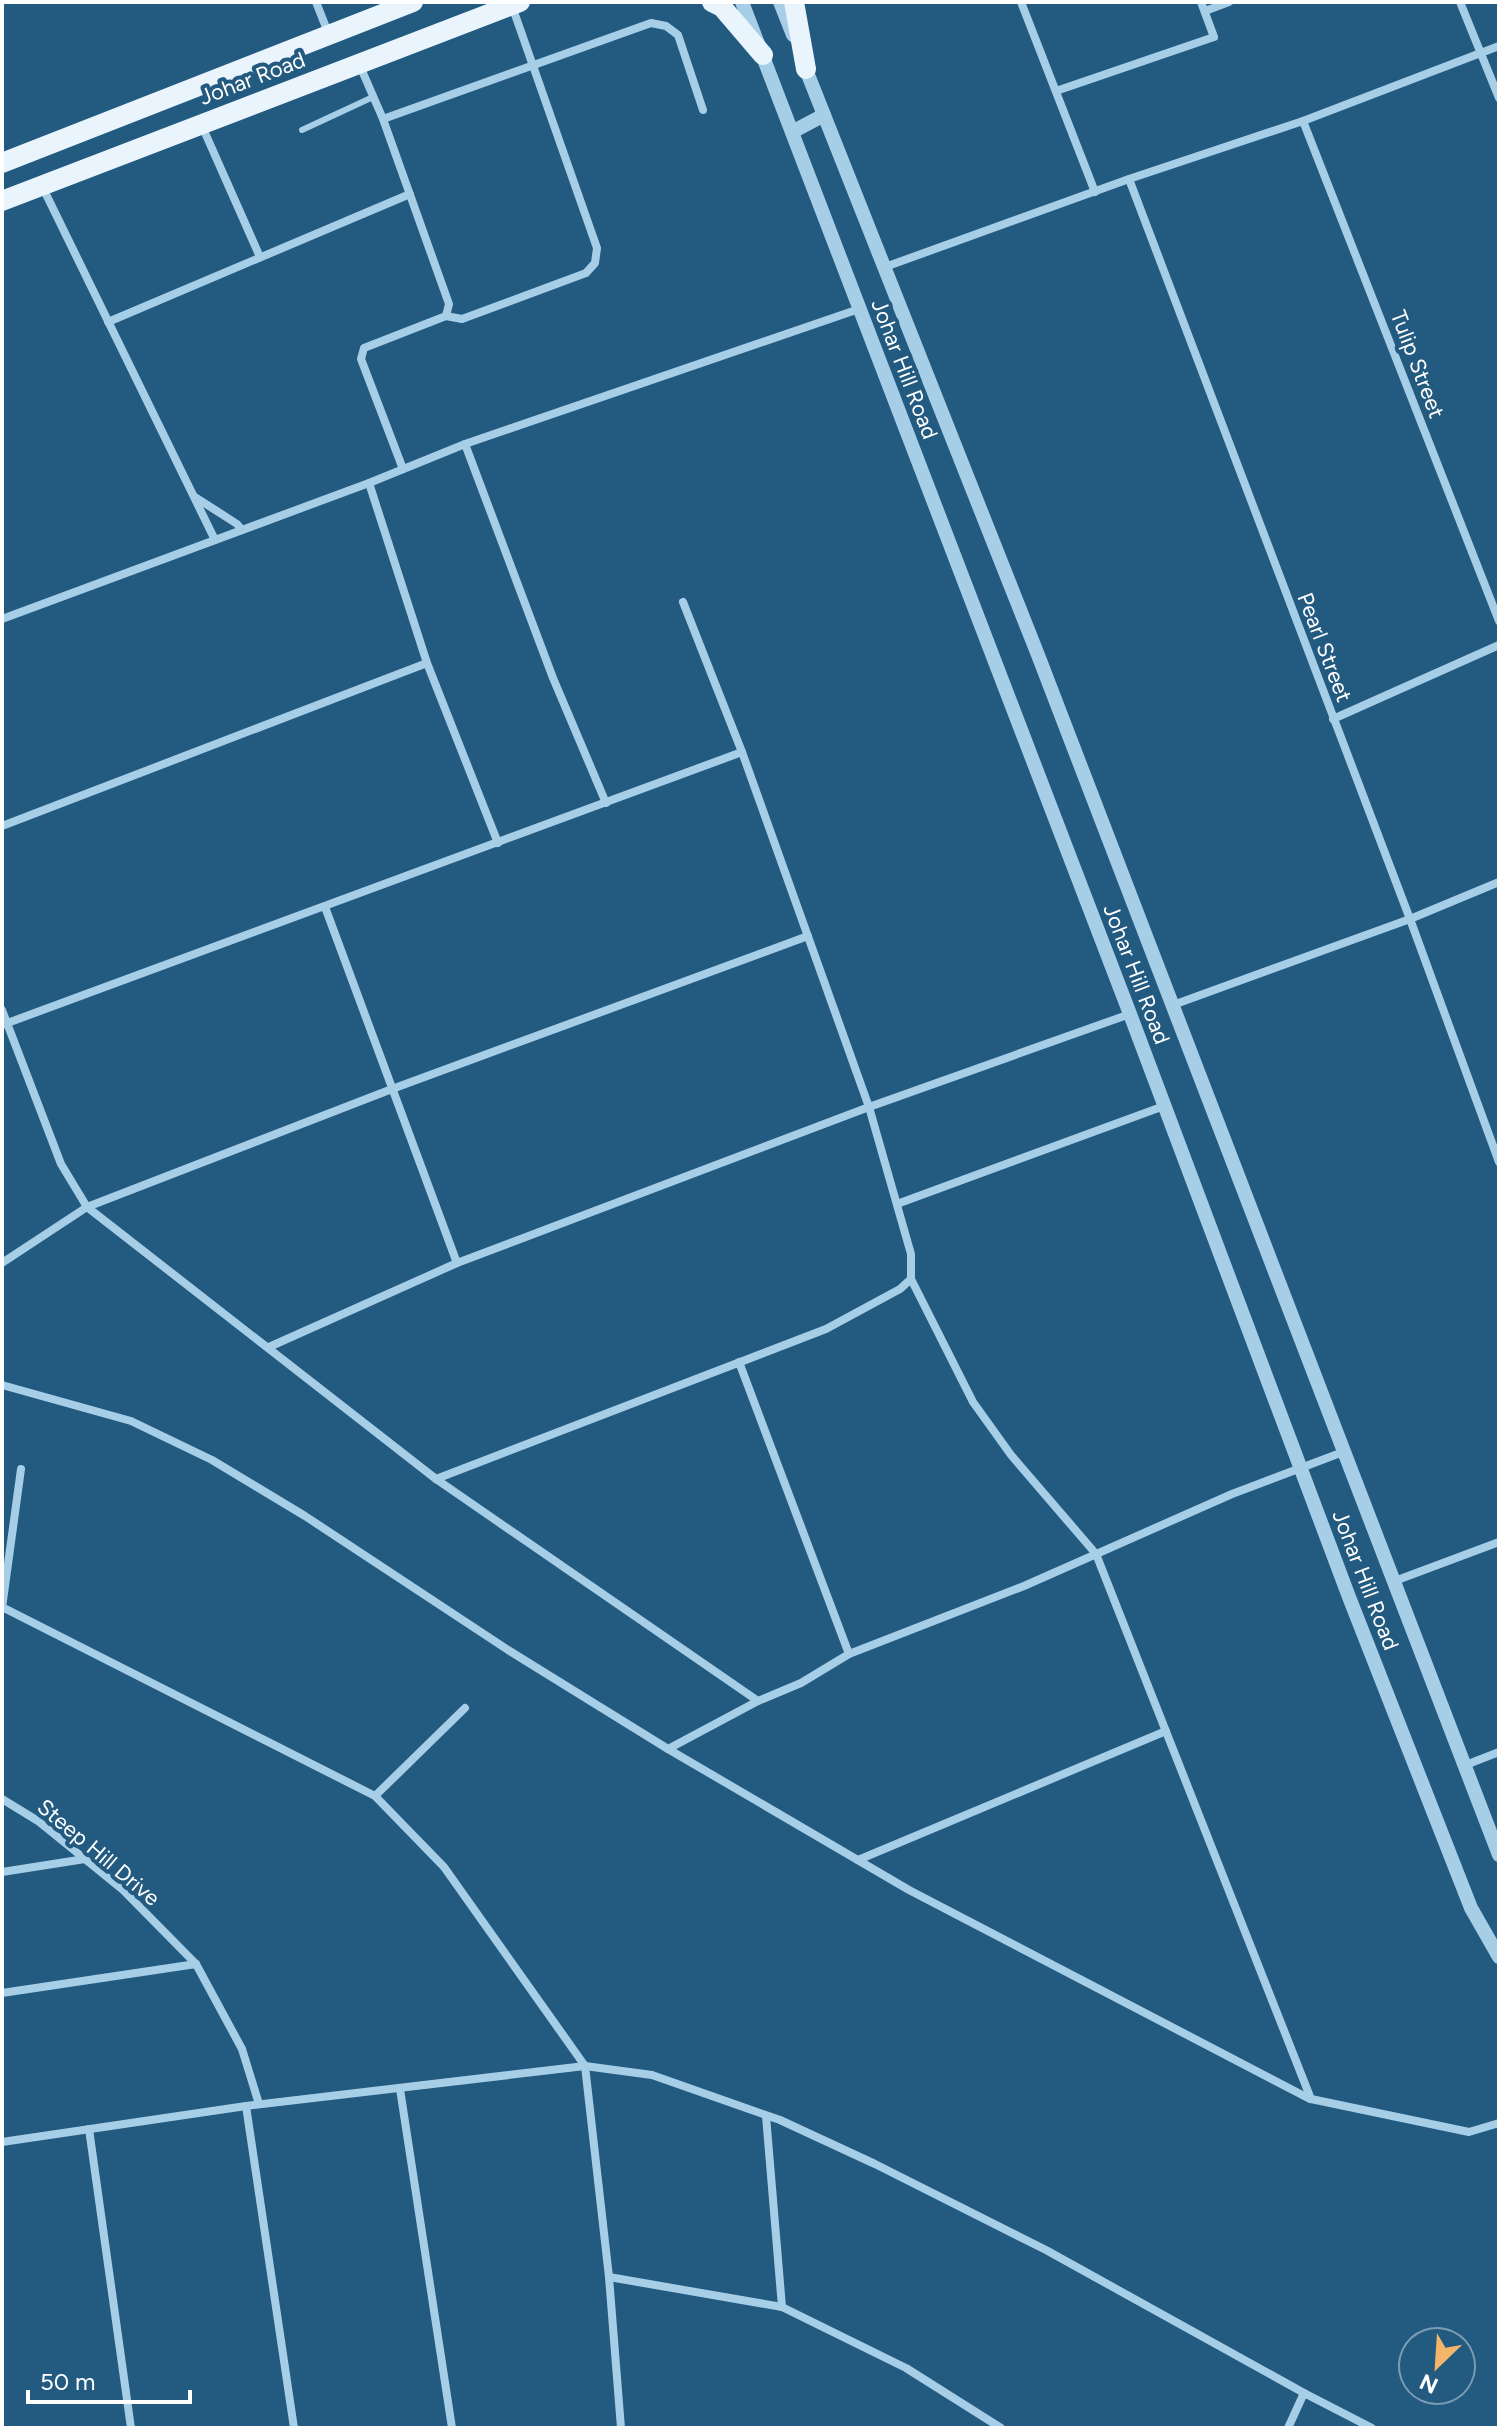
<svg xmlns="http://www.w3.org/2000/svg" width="1501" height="2430" font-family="Figtree,sans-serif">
  <rect width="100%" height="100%" fill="#225a80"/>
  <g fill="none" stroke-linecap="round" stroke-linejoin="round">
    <!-- service -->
    <polyline stroke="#a7cee7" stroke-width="6" points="302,130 373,97"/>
    <!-- minor -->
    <g stroke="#a7cee7" stroke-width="8">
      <polyline points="316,2 329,35"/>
      <polyline points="1021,2 1095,192"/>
      <polyline points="1460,2 1499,98"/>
      <polyline points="1205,11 1229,2"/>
      <polyline points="360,66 383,119 449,304 446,316 364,348 361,359 403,469"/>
      <polyline points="1056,91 1214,37 1201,2"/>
      <polyline points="383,119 651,23 666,26 678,35 703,110"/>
      <polyline points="1303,121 1499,621"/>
      <polyline points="202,126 260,257"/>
      <polyline points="1129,179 1303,121 1499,46"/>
      <polyline points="42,186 215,540"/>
      <polyline points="885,267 1129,179 1410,919 1499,1162"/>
      <polyline points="446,316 462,319 586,273 595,263 597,248 512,6"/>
      <polyline points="108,322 410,194"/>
      <polyline points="465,444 553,678 606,803"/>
      <polyline points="369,483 427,663 498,843"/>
      <polyline points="195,497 237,524 242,530"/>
      <polyline points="2,619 369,483 465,444 859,309"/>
      <polyline points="1333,719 1499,645"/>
      <polyline points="2,826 427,663"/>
      <polyline points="325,907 457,1263"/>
      <polyline points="1173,1005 1410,919 1499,882"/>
      <polyline points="2,1010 61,1164 87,1207 436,1479 758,1701 801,1683 849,1654 1024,1586 1232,1494 1343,1452"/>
      <polyline points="2,1025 742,752"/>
      <polyline points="897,1204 1164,1106"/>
      <polyline points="2,1263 87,1207 392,1089 808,936"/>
      <polyline points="911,1279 973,1402 1011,1455 1096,1554 1311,2099 1469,2132 1499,2123"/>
      <polyline points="269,1347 457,1263 869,1107 1130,1014"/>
      <polyline points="739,1362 849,1654"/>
      <polyline points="2,1385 131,1421 212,1460 305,1516 508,1650 668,1749 758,1701"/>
      <polyline points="436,1479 826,1329 900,1289 911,1279 911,1254 869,1107 742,752 683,602"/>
      <polyline points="1392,1582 1499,1542"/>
      <polyline points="2,1607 375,1796 444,1867 585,2066 609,2277 621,2428"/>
      <polyline points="2,1608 21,1469"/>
      <polyline points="668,1749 909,1890 1310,2099"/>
      <polyline points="1463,1766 1499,1752"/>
      <polyline points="375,1796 465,1708"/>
      <polyline points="2,1799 38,1821 123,1890 196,1964 242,2049 259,2104"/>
      <polyline points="858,1860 1166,1731"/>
      <polyline points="2,1872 85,1859"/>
      <polyline points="2,1993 196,1964"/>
      <polyline points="400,2089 452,2428"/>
      <polyline points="246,2106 294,2428"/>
      <polyline points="766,2116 782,2307"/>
      <polyline points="89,2129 131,2428"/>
      <polyline points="2,2142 246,2106 585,2066 652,2075 780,2120 875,2164 1046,2250 1304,2393 1372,2428"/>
      <polyline points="609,2277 782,2307 906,2368 1001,2428"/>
      <polyline points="1288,2428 1304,2393"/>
    </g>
    <!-- tertiary -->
    <g stroke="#a7cee7" stroke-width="14">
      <polyline points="742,2 1130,1014 1349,1597 1471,1908 1499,1957"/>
      <polyline points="780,2 793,35"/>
      <polyline points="803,62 1038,655 1499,1855"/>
      <polyline points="792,132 824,115"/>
    </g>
    <!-- primary -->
    <g stroke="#e9f4fd" stroke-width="20">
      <polyline points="712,2 722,7 763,55"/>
      <polyline points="794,2 806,69"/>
      <polyline points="2,163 413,2"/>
      <polyline points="2,201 520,2"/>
    </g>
  </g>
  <g text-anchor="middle" stroke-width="8" stroke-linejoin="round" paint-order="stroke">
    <!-- street labels -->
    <g font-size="22" fill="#fff" stroke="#225a80">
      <text transform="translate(252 78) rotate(-21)" y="8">Johar Road</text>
      <text transform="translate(1418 364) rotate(69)" y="8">Tulip Street</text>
      <text transform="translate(905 369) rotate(69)" y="8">Johar Hill Road</text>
      <text transform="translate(1325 647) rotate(69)" y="8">Pearl Street</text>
      <text transform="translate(1137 974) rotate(69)" y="8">Johar Hill Road</text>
      <text transform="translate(1366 1580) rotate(69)" y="8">Johar Hill Road</text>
      <text transform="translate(99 1852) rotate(40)" y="8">Steep Hill Drive</text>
    </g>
  </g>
  <!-- border -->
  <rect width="1501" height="2430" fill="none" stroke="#ffffff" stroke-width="8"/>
  <!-- north arrow -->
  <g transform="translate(1437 2366) rotate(205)"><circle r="38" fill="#225a80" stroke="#7a9cb3" stroke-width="2"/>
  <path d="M0-6L14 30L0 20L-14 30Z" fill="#f3b569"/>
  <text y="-12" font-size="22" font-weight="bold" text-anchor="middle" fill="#ffffff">N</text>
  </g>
  <!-- scale -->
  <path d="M28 2390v12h162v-12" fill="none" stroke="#ffffff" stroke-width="4"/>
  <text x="40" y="2390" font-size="24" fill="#ffffff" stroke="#225a80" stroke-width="6" paint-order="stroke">50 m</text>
</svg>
